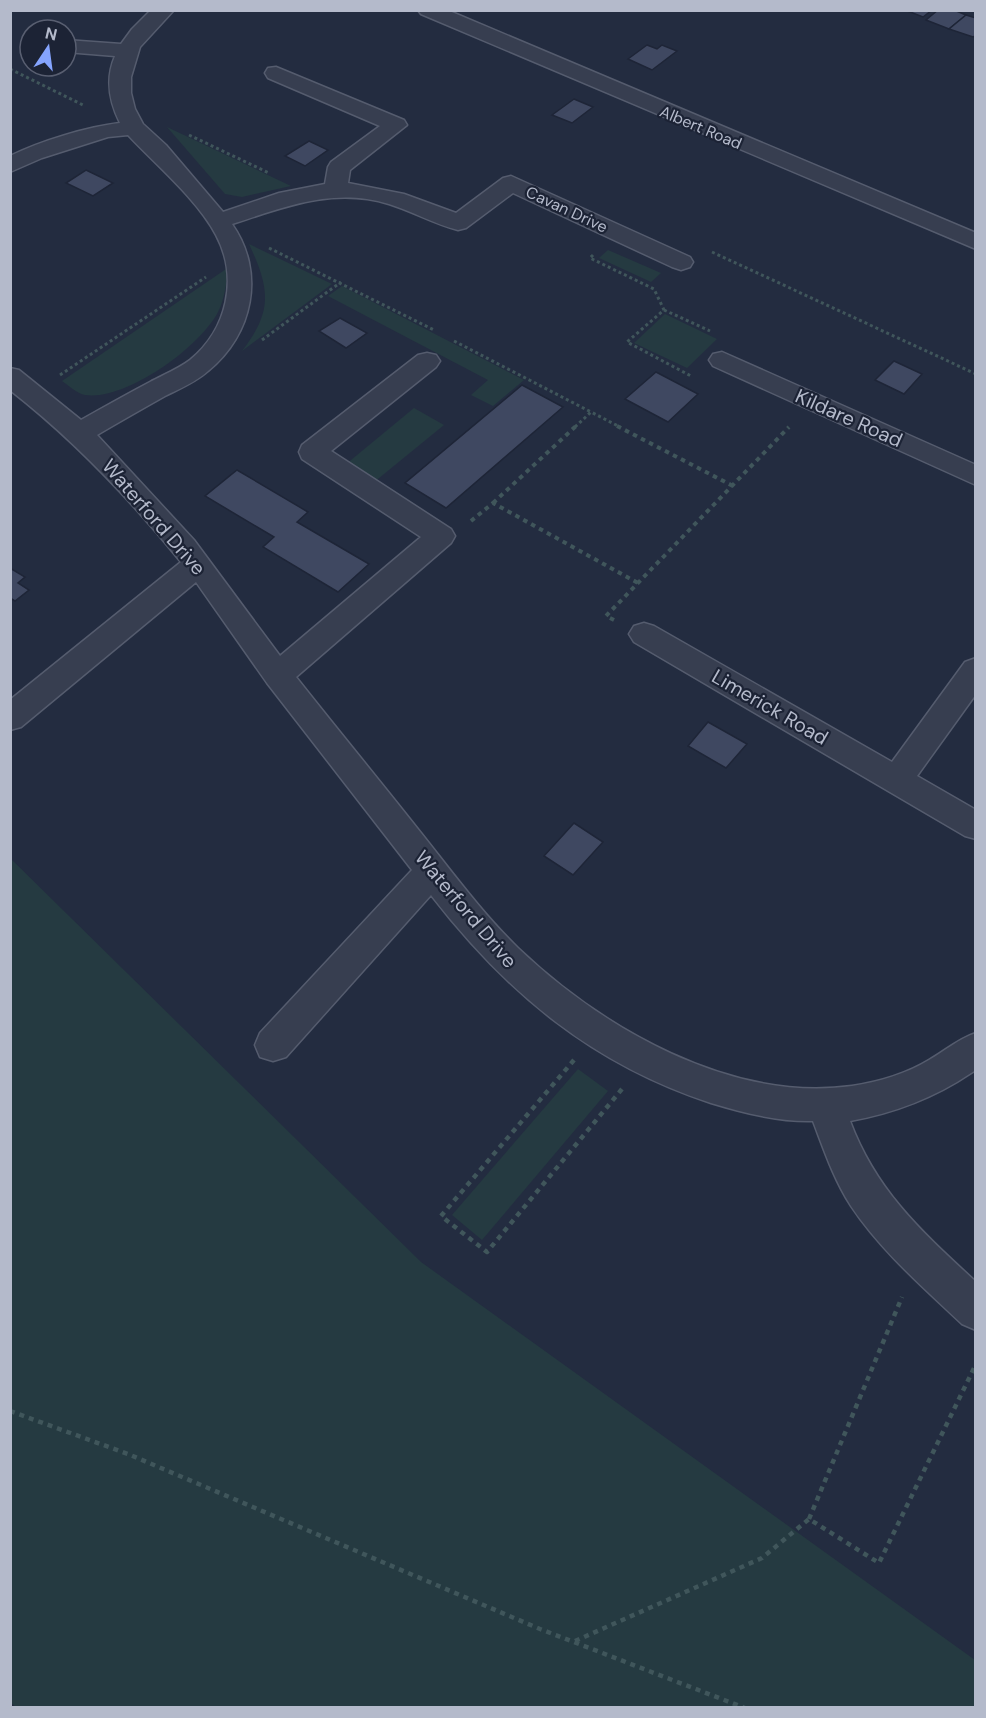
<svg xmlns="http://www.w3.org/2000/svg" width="986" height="1718" font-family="'DM Sans',sans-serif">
  <rect width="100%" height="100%" fill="#232c40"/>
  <!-- green -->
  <g fill="#253a41">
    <polygon points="167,127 291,186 242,197 225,194"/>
    <path d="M249,244L332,284L242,351C273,311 270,289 249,244Z"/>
    <polygon points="608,250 661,273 651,282 599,258"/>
    <path d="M229,267C226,282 225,299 218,312C200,347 126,401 85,395C78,394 68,385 62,381Z"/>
    <polygon points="342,286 524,380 493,406 471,395 488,380 328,296"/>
    <polygon points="665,314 717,339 687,368 634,343"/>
    <polygon points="414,408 444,425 373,483 345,465"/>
    <polygon points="10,858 421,1262 975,1660 975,1707 17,1708 11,1703"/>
    <polygon points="578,1069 608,1091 482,1240 452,1215"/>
  </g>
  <!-- building -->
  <g fill="#3f4861" stroke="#1e2537" stroke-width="1.5">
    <polygon points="905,10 932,10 923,17"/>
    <polygon points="938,10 954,10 966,15 949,29 926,20"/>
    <polygon points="966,15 976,18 976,35 973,37 949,29"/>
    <polygon points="647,45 657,49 662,45 677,51 652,70 628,59"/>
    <polygon points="574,99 593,107 572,123 552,115"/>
    <polygon points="309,141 328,150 305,166 285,156"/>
    <polygon points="86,170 113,183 93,196 66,183"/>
    <polygon points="340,318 367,333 346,348 319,331"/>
    <polygon points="894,361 922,374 904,394 875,380"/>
    <polygon points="656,372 698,394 668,422 625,399"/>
    <polygon points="522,385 563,407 446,508 405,483"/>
    <polygon points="237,470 308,512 297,522 369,564 338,592 263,547 274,537 205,496"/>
    <polygon points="10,568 25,577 18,583 29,590 15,601 10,598"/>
    <polygon points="708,722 747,744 726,768 688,746"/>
    <polygon points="574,823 603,842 573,875 544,856"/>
  </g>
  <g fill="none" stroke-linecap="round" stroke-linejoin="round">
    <!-- minor casing -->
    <g stroke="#555c6e" stroke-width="3">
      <g id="minor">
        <path d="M151,10H174L140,47L131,77V93L135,109L143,124L166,145L223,212L279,193L325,184L328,167L331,162L380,126L268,78L265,73L268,68L276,67L404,120L407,125L350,170L348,183L404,194L456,213L503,178L511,176L690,257L693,262L690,267L681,270L672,267L513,193L466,228L458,230C434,224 412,211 389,204C333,187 285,207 232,224C266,272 253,335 208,371C196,382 179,389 165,396C142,409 119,422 97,435L194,540L280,656L421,537L302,459L299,452L302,445L418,355L427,353L436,355L440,361L436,367L331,451L451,529L455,536L451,543L296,677C337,729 380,781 421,833C452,872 482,913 518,948C602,1028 731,1103 852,1086C878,1082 906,1074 929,1060C945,1051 958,1039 976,1033V1070L971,1073C934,1098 894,1113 850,1121C876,1191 922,1232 976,1282V1330L962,1324C923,1287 881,1251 851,1206C834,1180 824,1150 813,1121C779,1122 744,1113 711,1103C592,1064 507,993 431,895L286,1057L273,1061L260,1057L255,1045L260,1033L412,870L267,683L196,582L21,727L10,730V700L181,562C130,499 74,440 10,390V368L19,370L81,420C104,407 127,394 150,382C163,375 178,369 190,360C227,330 239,278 216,235C197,199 156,165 128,135L108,137L42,158L10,172V156C41,141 86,127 120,123C109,101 105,79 115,56L66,52V40L121,44L132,29Z"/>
        <polygon points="418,10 447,10 976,233 976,249 421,14"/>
        <polygon points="722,352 976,465 976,485 713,366 709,360 713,354"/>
        <polygon points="644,623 654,626 892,762 965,662 976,658 976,694 917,776 976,810 976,839 965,836 634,642 629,634 634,626"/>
      </g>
    </g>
    <!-- path-far2 -->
    <g stroke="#40565b" stroke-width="3" stroke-dasharray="3 3" stroke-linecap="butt">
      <polyline points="10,69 85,106"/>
      <polyline points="189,135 269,173"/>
      <polyline points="269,248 434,330"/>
      <polyline points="712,252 976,374"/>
      <polyline points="593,255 590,258 654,289 664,310 627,342 691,376"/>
      <polyline points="664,310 710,331"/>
      <polyline points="262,340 341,282"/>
      <polyline points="454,341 591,412"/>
      <polyline points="60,375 206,277"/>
      <polyline points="575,427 591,412 620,427"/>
    </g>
    <!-- path-far1 -->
    <g stroke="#40565b" stroke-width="4" stroke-dasharray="4.5 4.5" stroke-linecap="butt">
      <polyline points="617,426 733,486"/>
      <polyline points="493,503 576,426"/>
      <polyline points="471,521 493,503 638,583"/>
      <polyline points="614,620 606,616 789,427"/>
    </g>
    <!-- path -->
    <g stroke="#40565b" stroke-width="4.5" stroke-dasharray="5 5" stroke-linecap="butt">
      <polyline points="574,1060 441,1216 487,1252 622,1089"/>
      <polyline points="10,1411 128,1454 540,1629 745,1708"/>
      <polyline points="809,1519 902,1297"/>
      <polyline points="575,1641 762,1558 809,1519 879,1563 976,1364"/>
    </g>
    <!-- minor -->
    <use href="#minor" fill="#373e50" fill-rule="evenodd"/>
  </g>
  <g text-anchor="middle" stroke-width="4.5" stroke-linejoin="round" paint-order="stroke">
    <!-- far-street labels -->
    <g font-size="16" fill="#b4bacb" stroke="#1c2335">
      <text transform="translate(701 127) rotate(23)" y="6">Albert Road</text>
      <text transform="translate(567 209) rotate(25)" y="6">Cavan Drive</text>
    </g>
    <!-- street labels -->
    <g font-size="20" fill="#b4bacb" stroke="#1c2335">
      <text transform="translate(849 418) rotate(24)" y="7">Kildare Road</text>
      <text transform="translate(154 517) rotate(49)" y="7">Waterford Drive</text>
      <text transform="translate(770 707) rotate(30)" y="7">Limerick Road</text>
      <text transform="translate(466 909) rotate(50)" y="7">Waterford Drive</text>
    </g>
  </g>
  <!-- border -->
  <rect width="986" height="1718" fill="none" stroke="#b4bacb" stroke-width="24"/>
  <!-- north arrow -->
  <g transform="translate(48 48) rotate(13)"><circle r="28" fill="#1c2335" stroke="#595f71" stroke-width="1.5"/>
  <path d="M0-4.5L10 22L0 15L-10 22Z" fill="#85a4fe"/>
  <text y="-9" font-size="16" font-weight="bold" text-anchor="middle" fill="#b4bacb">N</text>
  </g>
</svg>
